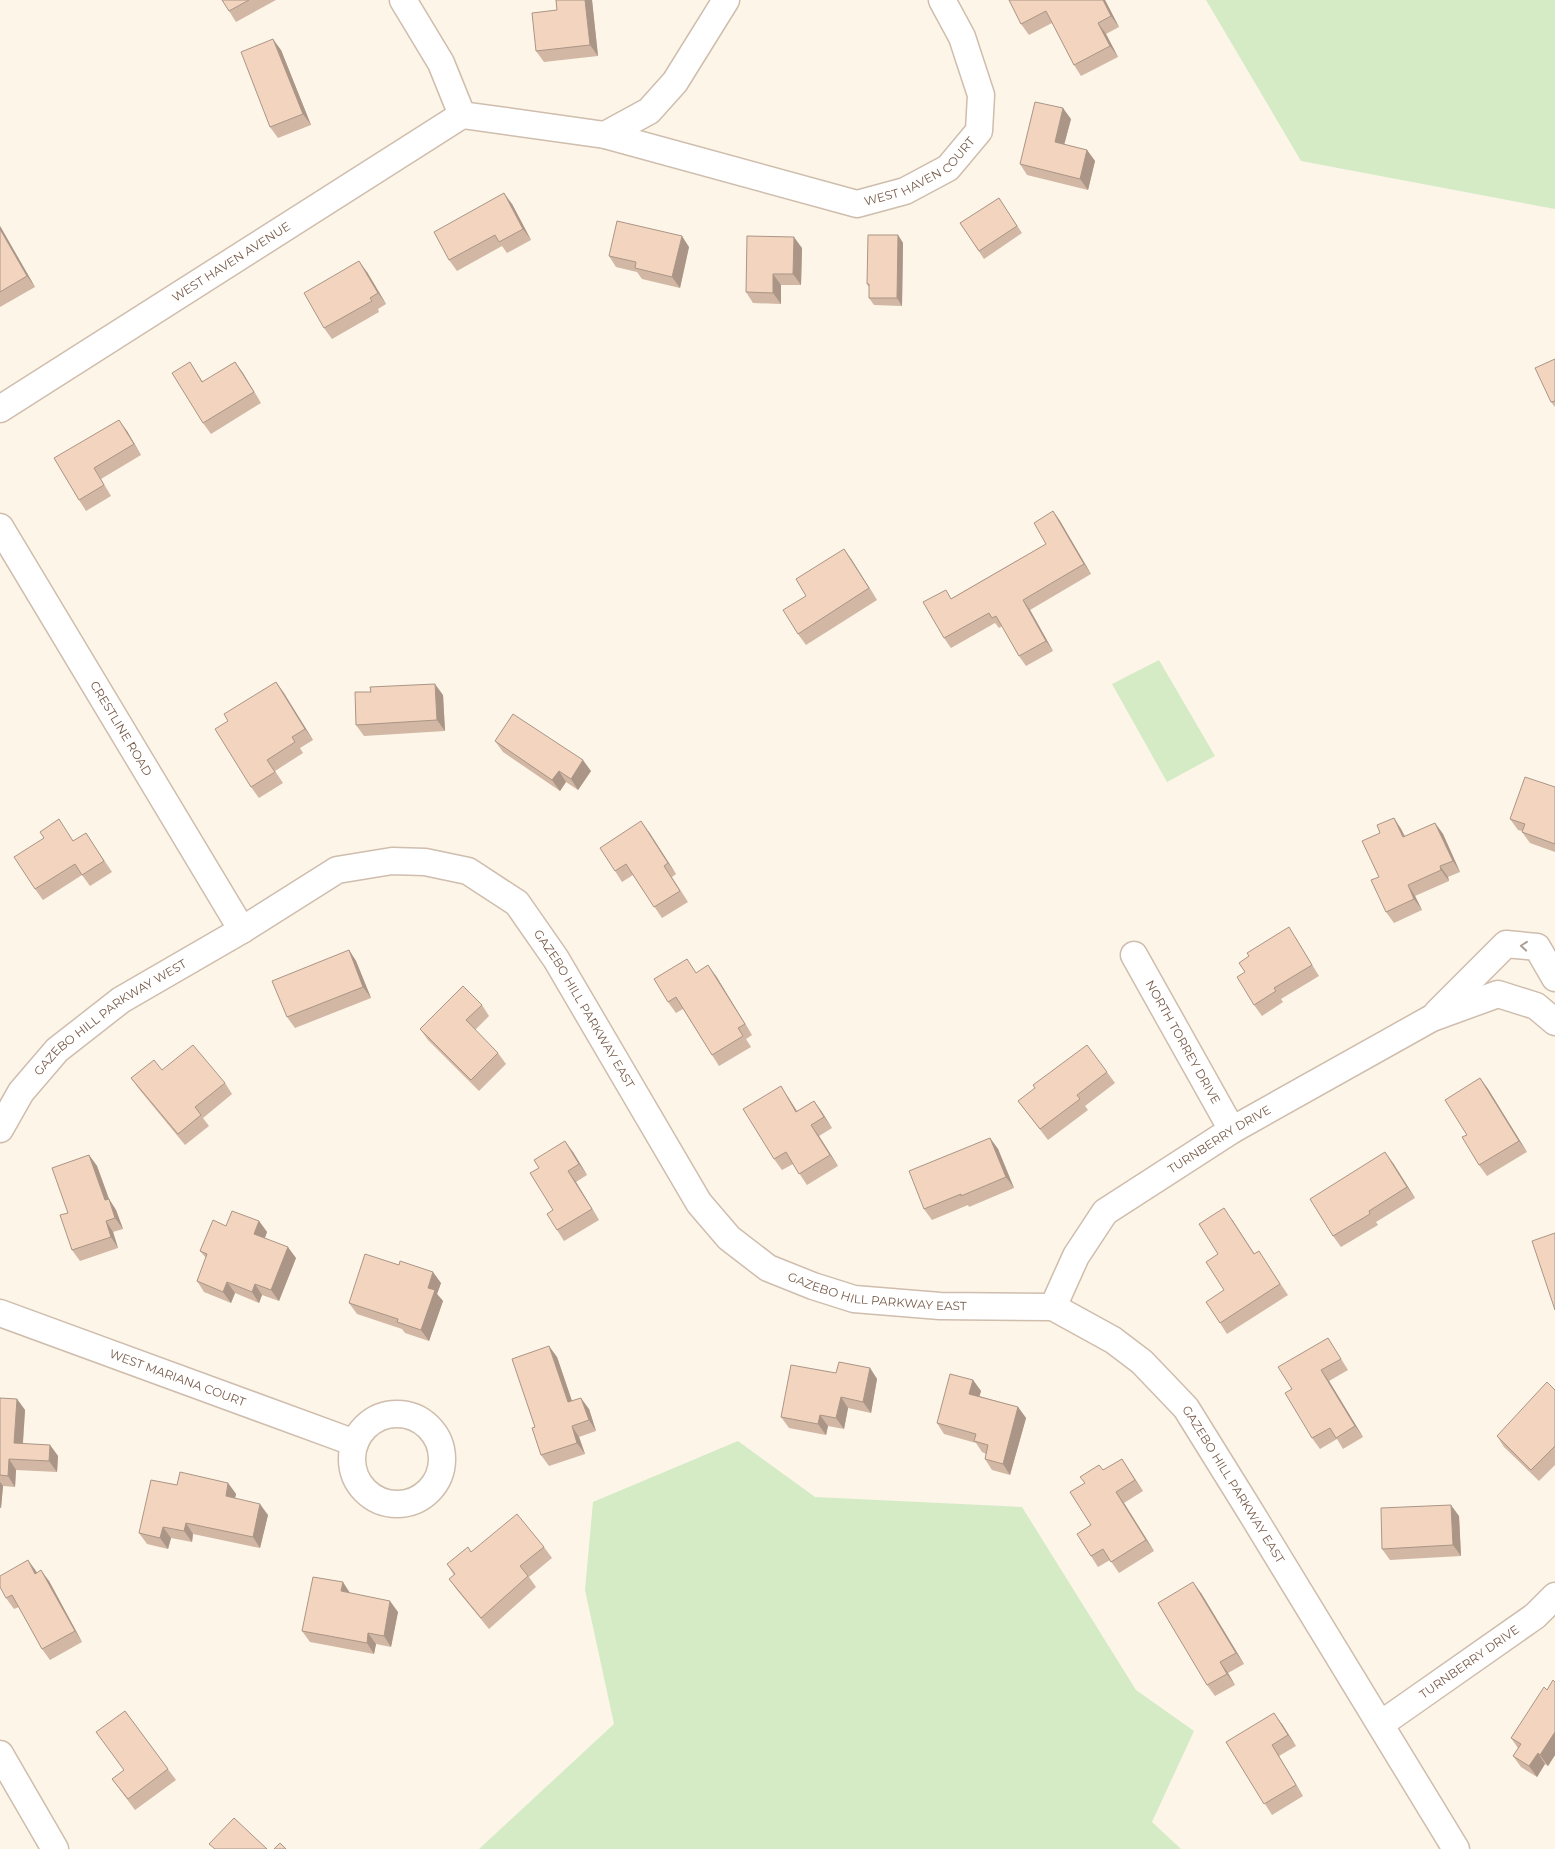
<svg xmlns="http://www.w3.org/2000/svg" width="1555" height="1849" font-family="Montserrat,sans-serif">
  <rect width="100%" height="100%" fill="#fdf5e8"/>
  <!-- green -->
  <g fill="#d4ebc6">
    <polygon points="1206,0 1555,0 1555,209 1301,161"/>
    <polygon points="1159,660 1215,756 1167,782 1112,684"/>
    <polygon points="738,1441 815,1497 1022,1507 1136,1690 1194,1731 1152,1822 1181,1849 479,1849 614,1724 585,1590 593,1502"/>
  </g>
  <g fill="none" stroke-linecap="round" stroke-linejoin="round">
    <!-- minor casing -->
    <g stroke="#cfbdad" stroke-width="29">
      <g id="minor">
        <polyline points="403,0 441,63 462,115"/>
        <path id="s1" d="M726,0L675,82L649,111L605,135L857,204L905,191L948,168L979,131L981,95L962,37L942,0"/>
        <polyline points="462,115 605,135"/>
        <path id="s2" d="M0,409L462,115"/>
        <path id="s3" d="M0,527L242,930"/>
        <path id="s4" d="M1134,955L1232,1130"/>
        <polyline points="1437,1013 1506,944 1537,947 1555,978"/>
        <path id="s5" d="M0,1129L21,1092L57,1050L121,1000L242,930L337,870L392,861L425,862L468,871L517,903L556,959L699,1203L729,1238L768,1268L813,1286L854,1299L940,1306L1053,1307L1113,1340L1142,1362L1186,1408L1250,1511L1456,1849"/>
        <path id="s6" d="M1053,1307L1076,1256L1105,1212L1232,1130L1432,1018L1498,994L1536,1006L1555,1022"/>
        <path id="s7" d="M0,1313L355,1443"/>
        <circle cx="397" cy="1459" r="45"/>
        <path id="s8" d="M1381,1724L1535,1616L1555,1596"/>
        <polyline points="0,1754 55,1849"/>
      </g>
    </g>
    <!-- minor -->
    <use href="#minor" stroke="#fff" stroke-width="26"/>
  </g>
  <!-- wall -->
  <g fill="#d1b7a4">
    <polygon points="222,0 276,0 236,22"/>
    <polygon points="556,0 592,0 598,56 544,62 536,51 557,10"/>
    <polygon points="1009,0 1105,0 1119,27 1106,34 1118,57 1081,76 1074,65 1052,23 1029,35 1021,24"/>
    <polygon points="281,50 311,125 278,138 270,127"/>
    <polygon points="1071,119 1064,144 1087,150 1095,161 1088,190 1027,175 1020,164"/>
    <polygon points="999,198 1022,233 984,259 960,223"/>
    <polygon points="512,204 531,240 507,253 502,246 457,271 449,260"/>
    <polygon points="0,226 35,287 0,307"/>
    <polygon points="898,235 903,243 902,306 874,305 869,298 869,287 867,284"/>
    <polygon points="689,247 680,288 642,279 637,272 616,267 609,256"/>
    <polygon points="802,248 801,285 781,285 781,304 753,303 746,292"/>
    <polygon points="367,272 386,304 378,309 379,312 332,339 324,328"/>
    <polygon points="1555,359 1555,407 1551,402"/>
    <polygon points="190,362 203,382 235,362 261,403 211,434 203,423"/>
    <polygon points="127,431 141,455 101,479 111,496 86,511 79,500 54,458"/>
    <polygon points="1053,511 1060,521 1091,574 1030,610 1053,651 1026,666 1019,656 1002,626 999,628 995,623 951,648 944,638 952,598 1046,544"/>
    <polygon points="844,549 877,600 806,645 798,634 806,596"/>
    <polygon points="276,682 313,740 300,748 303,753 275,771 283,783 259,798 251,787 228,721"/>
    <polygon points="443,695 445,731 364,736 356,725"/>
    <polygon points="495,741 591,771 578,790 566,782 560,791 503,752"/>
    <polygon points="1555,787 1555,852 1530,843 1522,832 1522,831 1518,830 1510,819"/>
    <polygon points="1394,818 1401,829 1405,836 1435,823 1443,834 1460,872 1448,877 1449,881 1415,896 1422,910 1394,923 1386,912 1380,833"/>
    <polygon points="649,832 676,874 672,877 688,902 662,918 633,875 622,882 615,871"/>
    <polygon points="86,833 112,872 90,886 82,875 43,900 35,889 74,841"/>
    <polygon points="1296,938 1319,976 1281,999 1283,1002 1262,1016 1254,1005"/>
    <polygon points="349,950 356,961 371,998 295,1028 287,1017"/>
    <polygon points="696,973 716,976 752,1035 746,1039 751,1047 719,1066 683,1009 676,1013 668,1002"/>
    <polygon points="482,1005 489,1016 475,1030 498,1053 506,1064 479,1091 428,1040 420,1029"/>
    <polygon points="162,1070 225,1083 232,1094 203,1118 209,1126 185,1145 139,1089 131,1078"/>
    <polygon points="1107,1072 1115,1083 1085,1106 1088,1110 1048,1140 1018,1101"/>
    <polygon points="1480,1078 1488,1089 1527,1152 1487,1176 1479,1165 1467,1135"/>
    <polygon points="788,1097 797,1111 814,1101 832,1128 819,1136 838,1166 807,1185 793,1164 782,1170 774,1159"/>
    <polygon points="990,1138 998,1149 1014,1188 969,1207 968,1205 932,1220 924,1209"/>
    <polygon points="573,1152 587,1175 576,1182 599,1220 564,1241 557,1230 553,1210"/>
    <polygon points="89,1155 97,1166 109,1199 116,1210 123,1229 113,1232 118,1248 80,1261 72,1250"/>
    <polygon points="1393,1163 1415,1198 1376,1222 1378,1225 1341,1247 1333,1236"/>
    <polygon points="1232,1219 1254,1253 1266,1262 1288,1295 1227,1334 1220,1323 1224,1290 1218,1254"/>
    <polygon points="259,1221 267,1232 265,1238 296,1258 279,1301 262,1295 259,1303 235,1293 231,1303 204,1292 197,1281 206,1258 200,1251 226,1226"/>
    <polygon points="441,1283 437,1294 443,1301 429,1341 405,1333 402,1329 357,1314 349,1303"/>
    <polygon points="1328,1338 1348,1370 1329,1381 1363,1437 1343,1449 1337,1439 1320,1449 1312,1438 1292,1389"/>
    <polygon points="557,1357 572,1401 589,1409 596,1431 579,1437 585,1454 549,1466 541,1455 535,1427"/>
    <polygon points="870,1368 877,1379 871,1413 848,1408 844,1429 828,1426 826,1435 789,1428 781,1417 836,1373"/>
    <polygon points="973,1380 981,1391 979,1396 1018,1407 1026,1418 1010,1475 992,1470 985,1459 986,1454 982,1452 976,1443 944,1434 937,1423"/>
    <polygon points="1555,1390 1555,1465 1539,1481 1504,1447 1497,1436"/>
    <polygon points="0,1398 17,1399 25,1410 23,1444 50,1445 58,1456 57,1472 16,1470 15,1487 3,1486 1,1508 0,1508"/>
    <polygon points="1122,1459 1143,1491 1124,1503 1154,1551 1119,1573 1110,1560 1098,1567 1091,1556 1091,1525 1085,1483 1103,1470"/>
    <polygon points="228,1483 236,1494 235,1498 268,1515 260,1548 193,1534 192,1542 171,1538 168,1549 147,1544 139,1533 177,1485"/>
    <polygon points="1459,1516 1461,1556 1390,1560 1382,1549"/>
    <polygon points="544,1547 552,1558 529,1577 536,1587 489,1629 457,1590 449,1579 454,1575 447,1564 471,1552"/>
    <polygon points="37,1573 49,1581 82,1642 50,1660 42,1649 19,1607 14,1609 6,1598"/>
    <polygon points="350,1593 398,1612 391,1647 376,1644 374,1654 310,1642 302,1631"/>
    <polygon points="1201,1593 1244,1664 1228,1673 1235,1685 1215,1696 1207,1685"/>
    <polygon points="1555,1682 1555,1755 1548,1766 1545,1764 1537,1777 1521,1767 1513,1756 1518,1748 1511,1738 1547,1690"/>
    <polygon points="125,1711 176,1780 135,1810 112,1779 124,1771"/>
    <polygon points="1282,1724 1296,1746 1279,1756 1303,1796 1272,1815 1226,1742"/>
  </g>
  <!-- shaded-wall -->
  <g fill="#aa9586">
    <polygon points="585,0 592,0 598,56 590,45"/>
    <polygon points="1103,0 1105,0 1119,27 1111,16"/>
    <polygon points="1098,23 1106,34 1118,57 1110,46"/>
    <polygon points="273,39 281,50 311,125 303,114"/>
    <polygon points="1063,108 1071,119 1062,153 1055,142"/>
    <polygon points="1087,150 1095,161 1088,190 1080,179"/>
    <polygon points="504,193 512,204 531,240 523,229"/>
    <polygon points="0,226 35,287 27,276 0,229"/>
    <polygon points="898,235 903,243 902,306 897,298"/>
    <polygon points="682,236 689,247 680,288 672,277"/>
    <polygon points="794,237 802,248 801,285 793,274"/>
    <polygon points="359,261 367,272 386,304 378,293"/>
    <polygon points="773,274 781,285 781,304 773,293"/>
    <polygon points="235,362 243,373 261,403 254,392"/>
    <polygon points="119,420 127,431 141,455 134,444"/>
    <polygon points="1053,511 1060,521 1091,574 1084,564"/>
    <polygon points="844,549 852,560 877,600 869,588"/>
    <polygon points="1023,600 1030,610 1053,651 1046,641"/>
    <polygon points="276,682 284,693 313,740 305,729"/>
    <polygon points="435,684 443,695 445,731 437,720"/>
    <polygon points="583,760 591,771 578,790 571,779"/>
    <polygon points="559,771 566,782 560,791 552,780"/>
    <polygon points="1394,818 1401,829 1410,848 1403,837"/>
    <polygon points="641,821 649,832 676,874 668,863"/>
    <polygon points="1435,823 1443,834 1460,872 1453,861"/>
    <polygon points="1440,866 1448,877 1449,881 1441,870"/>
    <polygon points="1408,885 1415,896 1422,910 1414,899"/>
    <polygon points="349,950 356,961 371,998 363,987"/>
    <polygon points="708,965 716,976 752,1035 745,1024"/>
    <polygon points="1480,1078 1488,1089 1527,1152 1519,1141"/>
    <polygon points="781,1086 788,1097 804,1123 796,1112"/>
    <polygon points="814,1101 822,1112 832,1128 824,1117"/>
    <polygon points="811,1125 819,1136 838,1166 830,1155"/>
    <polygon points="990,1138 998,1149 1014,1188 1006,1177"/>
    <polygon points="565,1141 573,1152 587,1175 579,1164"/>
    <polygon points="1385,1152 1393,1163 1415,1198 1407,1187"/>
    <polygon points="89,1155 97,1166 109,1199 116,1210 123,1229 115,1218 105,1200"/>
    <polygon points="568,1171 576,1182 599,1220 592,1209"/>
    <polygon points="106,1221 113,1232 118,1248 111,1237"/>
    <polygon points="259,1221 267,1232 262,1245 254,1234"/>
    <polygon points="288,1247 296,1258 279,1301 271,1290"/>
    <polygon points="433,1272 441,1283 437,1294 443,1301 429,1341 421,1330 428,1288"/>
    <polygon points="227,1282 235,1293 231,1303 223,1292"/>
    <polygon points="255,1284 262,1295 259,1303 252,1292"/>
    <polygon points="549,1346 557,1357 576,1413 568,1402"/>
    <polygon points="870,1368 877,1379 871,1413 863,1402"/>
    <polygon points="1321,1370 1329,1381 1363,1437 1355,1426"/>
    <polygon points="973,1380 981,1391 977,1405 969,1394"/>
    <polygon points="841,1397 848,1408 844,1429 836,1418"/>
    <polygon points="581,1398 589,1409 596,1431 589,1420"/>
    <polygon points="17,1399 25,1410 22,1454 14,1443"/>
    <polygon points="1018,1407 1026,1418 1010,1475 1003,1464"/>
    <polygon points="820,1415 828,1426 826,1435 818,1424"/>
    <polygon points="572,1426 579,1437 585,1454 577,1443"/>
    <polygon points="50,1445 58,1456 57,1472 49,1461"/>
    <polygon points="9,1459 16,1470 15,1487 8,1476"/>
    <polygon points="1122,1459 1129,1470 1143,1491 1135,1480"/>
    <polygon points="0,1482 3,1486 1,1508 0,1507"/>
    <polygon points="228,1483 236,1494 233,1507 226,1496"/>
    <polygon points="1116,1492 1124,1503 1154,1551 1146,1540"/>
    <polygon points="260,1504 268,1515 260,1548 253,1537"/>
    <polygon points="1451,1505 1459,1516 1461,1556 1453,1545"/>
    <polygon points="186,1523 193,1534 192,1542 184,1531"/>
    <polygon points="163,1527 171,1538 168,1549 160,1538"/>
    <polygon points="28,1560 36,1571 43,1585 35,1574"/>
    <polygon points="41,1570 49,1581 82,1642 75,1631"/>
    <polygon points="343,1582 350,1593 341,1591"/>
    <polygon points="1193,1582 1201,1593 1244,1664 1236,1653"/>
    <polygon points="390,1601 398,1612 391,1647 384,1636"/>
    <polygon points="368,1633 376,1644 374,1654 367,1643"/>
    <polygon points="1220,1662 1228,1673 1235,1685 1227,1674"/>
    <polygon points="1274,1713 1282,1724 1296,1746 1288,1735"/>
    <polygon points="1555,1732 1555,1755 1548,1766 1540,1755"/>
    <polygon points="1272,1745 1279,1756 1303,1796 1296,1785"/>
    <polygon points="1538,1753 1545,1764 1537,1777 1529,1766"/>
  </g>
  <!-- building -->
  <g fill="#f3d5bf" stroke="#aa9586">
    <polygon points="222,0 249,0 229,11"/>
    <polygon points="556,0 585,0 590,45 536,51 532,13 557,10"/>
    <polygon points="1009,0 1103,0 1111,16 1098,23 1110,46 1074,65 1046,11 1021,24"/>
    <polygon points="273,39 303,114 270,127 241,52"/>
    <polygon points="1035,102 1063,108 1055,142 1087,150 1080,179 1020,164"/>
    <polygon points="504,193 523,229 499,242 495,235 449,260 434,232"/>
    <polygon points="999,198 1017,226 979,251 960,223"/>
    <polygon points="617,221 682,236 672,277 635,268 636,262 609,256"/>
    <polygon points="0,229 27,276 0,292"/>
    <polygon points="868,235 898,235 897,298 869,298 869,284 867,284"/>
    <polygon points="747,236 794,237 793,274 773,274 773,293 746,292"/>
    <polygon points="359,261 378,293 370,298 372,301 324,328 304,293"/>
    <polygon points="1555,359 1555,401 1551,402 1535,368"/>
    <polygon points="190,362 202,382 235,362 254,392 203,423 172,373"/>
    <polygon points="119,420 134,444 94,468 104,485 79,500 54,458"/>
    <polygon points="1053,511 1084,564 1023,600 1046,641 1019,656 996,616 992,618 989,613 944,638 923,602 946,590 951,599 1046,544 1034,523"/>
    <polygon points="844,549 869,588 798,634 783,610 806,596 796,579"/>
    <polygon points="276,682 305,729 292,737 295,742 267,760 275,772 251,787 215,729 228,721 224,714"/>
    <polygon points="435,684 437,720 356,725 355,692 371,692 370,687"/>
    <polygon points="513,714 583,760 571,779 559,771 552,780 495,741"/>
    <polygon points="1525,777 1555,787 1555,844 1522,832 1525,824 1510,819"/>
    <polygon points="1394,818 1403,837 1435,823 1453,861 1440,866 1441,870 1408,885 1414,899 1386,912 1371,880 1379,877 1362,841 1380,833 1377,825"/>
    <polygon points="59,819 73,841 86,833 104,861 82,875 75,864 35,889 14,857 44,838 40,832"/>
    <polygon points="641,821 668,863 664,866 680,891 654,907 626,864 615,871 600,848"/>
    <polygon points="1289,927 1312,965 1274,988 1276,991 1254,1005 1237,977 1245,972 1239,963 1249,956 1247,953"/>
    <polygon points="349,950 363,987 287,1017 272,981"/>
    <polygon points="687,959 696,973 708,965 745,1024 738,1028 743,1036 712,1055 676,997 668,1002 654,979"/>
    <polygon points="463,986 482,1005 466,1020 498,1053 471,1080 420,1029"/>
    <polygon points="193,1045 225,1083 195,1107 201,1115 178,1134 131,1078 154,1060 162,1070"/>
    <polygon points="1087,1045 1107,1072 1077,1095 1080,1099 1040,1129 1018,1101 1035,1088 1033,1085"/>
    <polygon points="1480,1078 1519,1141 1479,1165 1462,1137 1467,1135 1445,1100"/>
    <polygon points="781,1086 796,1112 814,1101 824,1117 811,1125 830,1155 799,1174 786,1152 774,1159 743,1109"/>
    <polygon points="990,1138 1006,1177 961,1196 961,1194 924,1209 909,1171"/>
    <polygon points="565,1141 579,1164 568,1171 592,1209 557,1230 547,1214 553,1210 530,1173 539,1168 534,1160"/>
    <polygon points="1385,1152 1407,1187 1369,1211 1370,1214 1333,1236 1310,1199"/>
    <polygon points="89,1155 105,1200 109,1199 115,1218 106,1221 111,1237 72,1250 60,1215 68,1213 52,1168"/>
    <polygon points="1224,1208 1254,1254 1259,1251 1280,1284 1220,1323 1206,1302 1224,1290 1206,1262 1218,1254 1199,1224"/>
    <polygon points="232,1211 259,1221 254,1234 288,1247 271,1290 255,1284 252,1292 227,1282 223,1292 197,1281 207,1254 200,1251 213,1220 226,1226"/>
    <polygon points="1555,1233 1555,1310 1532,1241"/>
    <polygon points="365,1254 399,1265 400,1261 433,1272 428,1288 435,1290 421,1330 397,1322 398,1319 349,1303"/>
    <polygon points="1328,1338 1341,1359 1321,1370 1355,1426 1336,1438 1330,1428 1312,1438 1285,1393 1292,1389 1278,1367"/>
    <polygon points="549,1346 568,1402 581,1398 589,1420 572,1426 577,1443 541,1455 532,1428 535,1427 512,1359"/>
    <polygon points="839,1362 870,1368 863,1402 841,1397 836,1418 820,1415 818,1424 781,1417 791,1365 836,1373"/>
    <polygon points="950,1374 973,1380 969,1394 1018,1407 1003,1464 985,1459 988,1445 974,1441 976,1434 937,1423"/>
    <polygon points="1547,1382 1555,1390 1555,1446 1531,1470 1497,1436"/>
    <polygon points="0,1398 17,1399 14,1443 50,1445 49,1461 9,1459 8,1476 0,1475"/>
    <polygon points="1122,1459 1135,1480 1116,1492 1146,1540 1111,1562 1103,1549 1091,1556 1077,1534 1091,1525 1070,1492 1085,1483 1080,1477 1099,1465 1103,1470"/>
    <polygon points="180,1472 228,1483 226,1496 260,1504 253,1537 186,1523 184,1531 163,1527 160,1538 139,1533 151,1480 177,1485"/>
    <polygon points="1451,1505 1453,1545 1382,1549 1381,1508"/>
    <polygon points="517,1514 544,1547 520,1566 528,1576 481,1618 449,1579 455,1574 447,1564 468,1547 471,1552"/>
    <polygon points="28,1560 35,1574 41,1570 75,1631 42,1649 12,1595 6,1598 0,1587 0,1576"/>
    <polygon points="313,1577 343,1582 341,1591 390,1601 384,1636 368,1633 367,1643 302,1631"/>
    <polygon points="1193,1582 1236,1653 1220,1662 1227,1674 1207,1685 1158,1603"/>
    <polygon points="1553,1680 1555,1682 1555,1732 1540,1755 1538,1753 1529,1766 1513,1756 1521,1744 1511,1738 1544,1687 1547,1690"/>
    <polygon points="125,1711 168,1769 128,1799 112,1779 124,1770 96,1732"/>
    <polygon points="1274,1713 1288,1735 1272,1745 1296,1785 1264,1804 1226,1742"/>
    <polygon points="234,1818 267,1849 215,1849 209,1844"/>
    <polygon points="280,1843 286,1849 274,1849"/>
  </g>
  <!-- one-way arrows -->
  <defs><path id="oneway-chevron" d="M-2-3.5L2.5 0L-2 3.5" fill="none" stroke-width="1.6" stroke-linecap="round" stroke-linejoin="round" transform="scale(1.25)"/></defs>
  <use stroke="#ae9d93" href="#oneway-chevron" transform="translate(1524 946) rotate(-175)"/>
  <g text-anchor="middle" stroke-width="4.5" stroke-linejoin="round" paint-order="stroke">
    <!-- street labels -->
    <g font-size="12" fill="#785c4b" stroke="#fff9ef">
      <text dy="4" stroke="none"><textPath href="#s1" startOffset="519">WEST HAVEN COURT</textPath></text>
      <text dy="4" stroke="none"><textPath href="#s2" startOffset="274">WEST HAVEN AVENUE</textPath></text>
      <text dy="4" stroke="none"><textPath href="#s3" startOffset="235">CRESTLINE ROAD</textPath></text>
      <text dy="4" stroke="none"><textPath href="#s5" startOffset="748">GAZEBO HILL PARKWAY EAST</textPath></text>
      <text dy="4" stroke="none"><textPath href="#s5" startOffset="160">GAZEBO HILL PARKWAY WEST</textPath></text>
      <text dy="4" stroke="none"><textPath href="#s4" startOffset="100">NORTH TORREY DRIVE</textPath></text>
      <text dy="4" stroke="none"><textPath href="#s6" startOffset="244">TURNBERRY DRIVE</textPath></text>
      <text dy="4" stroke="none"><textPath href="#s5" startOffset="1182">GAZEBO HILL PARKWAY EAST</textPath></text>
      <text dy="4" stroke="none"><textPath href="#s7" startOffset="189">WEST MARIANA COURT</textPath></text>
      <text dy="4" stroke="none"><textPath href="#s5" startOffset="1618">GAZEBO HILL PARKWAY EAST</textPath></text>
      <text dy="4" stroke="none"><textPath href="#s8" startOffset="108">TURNBERRY DRIVE</textPath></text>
    </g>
  </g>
</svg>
